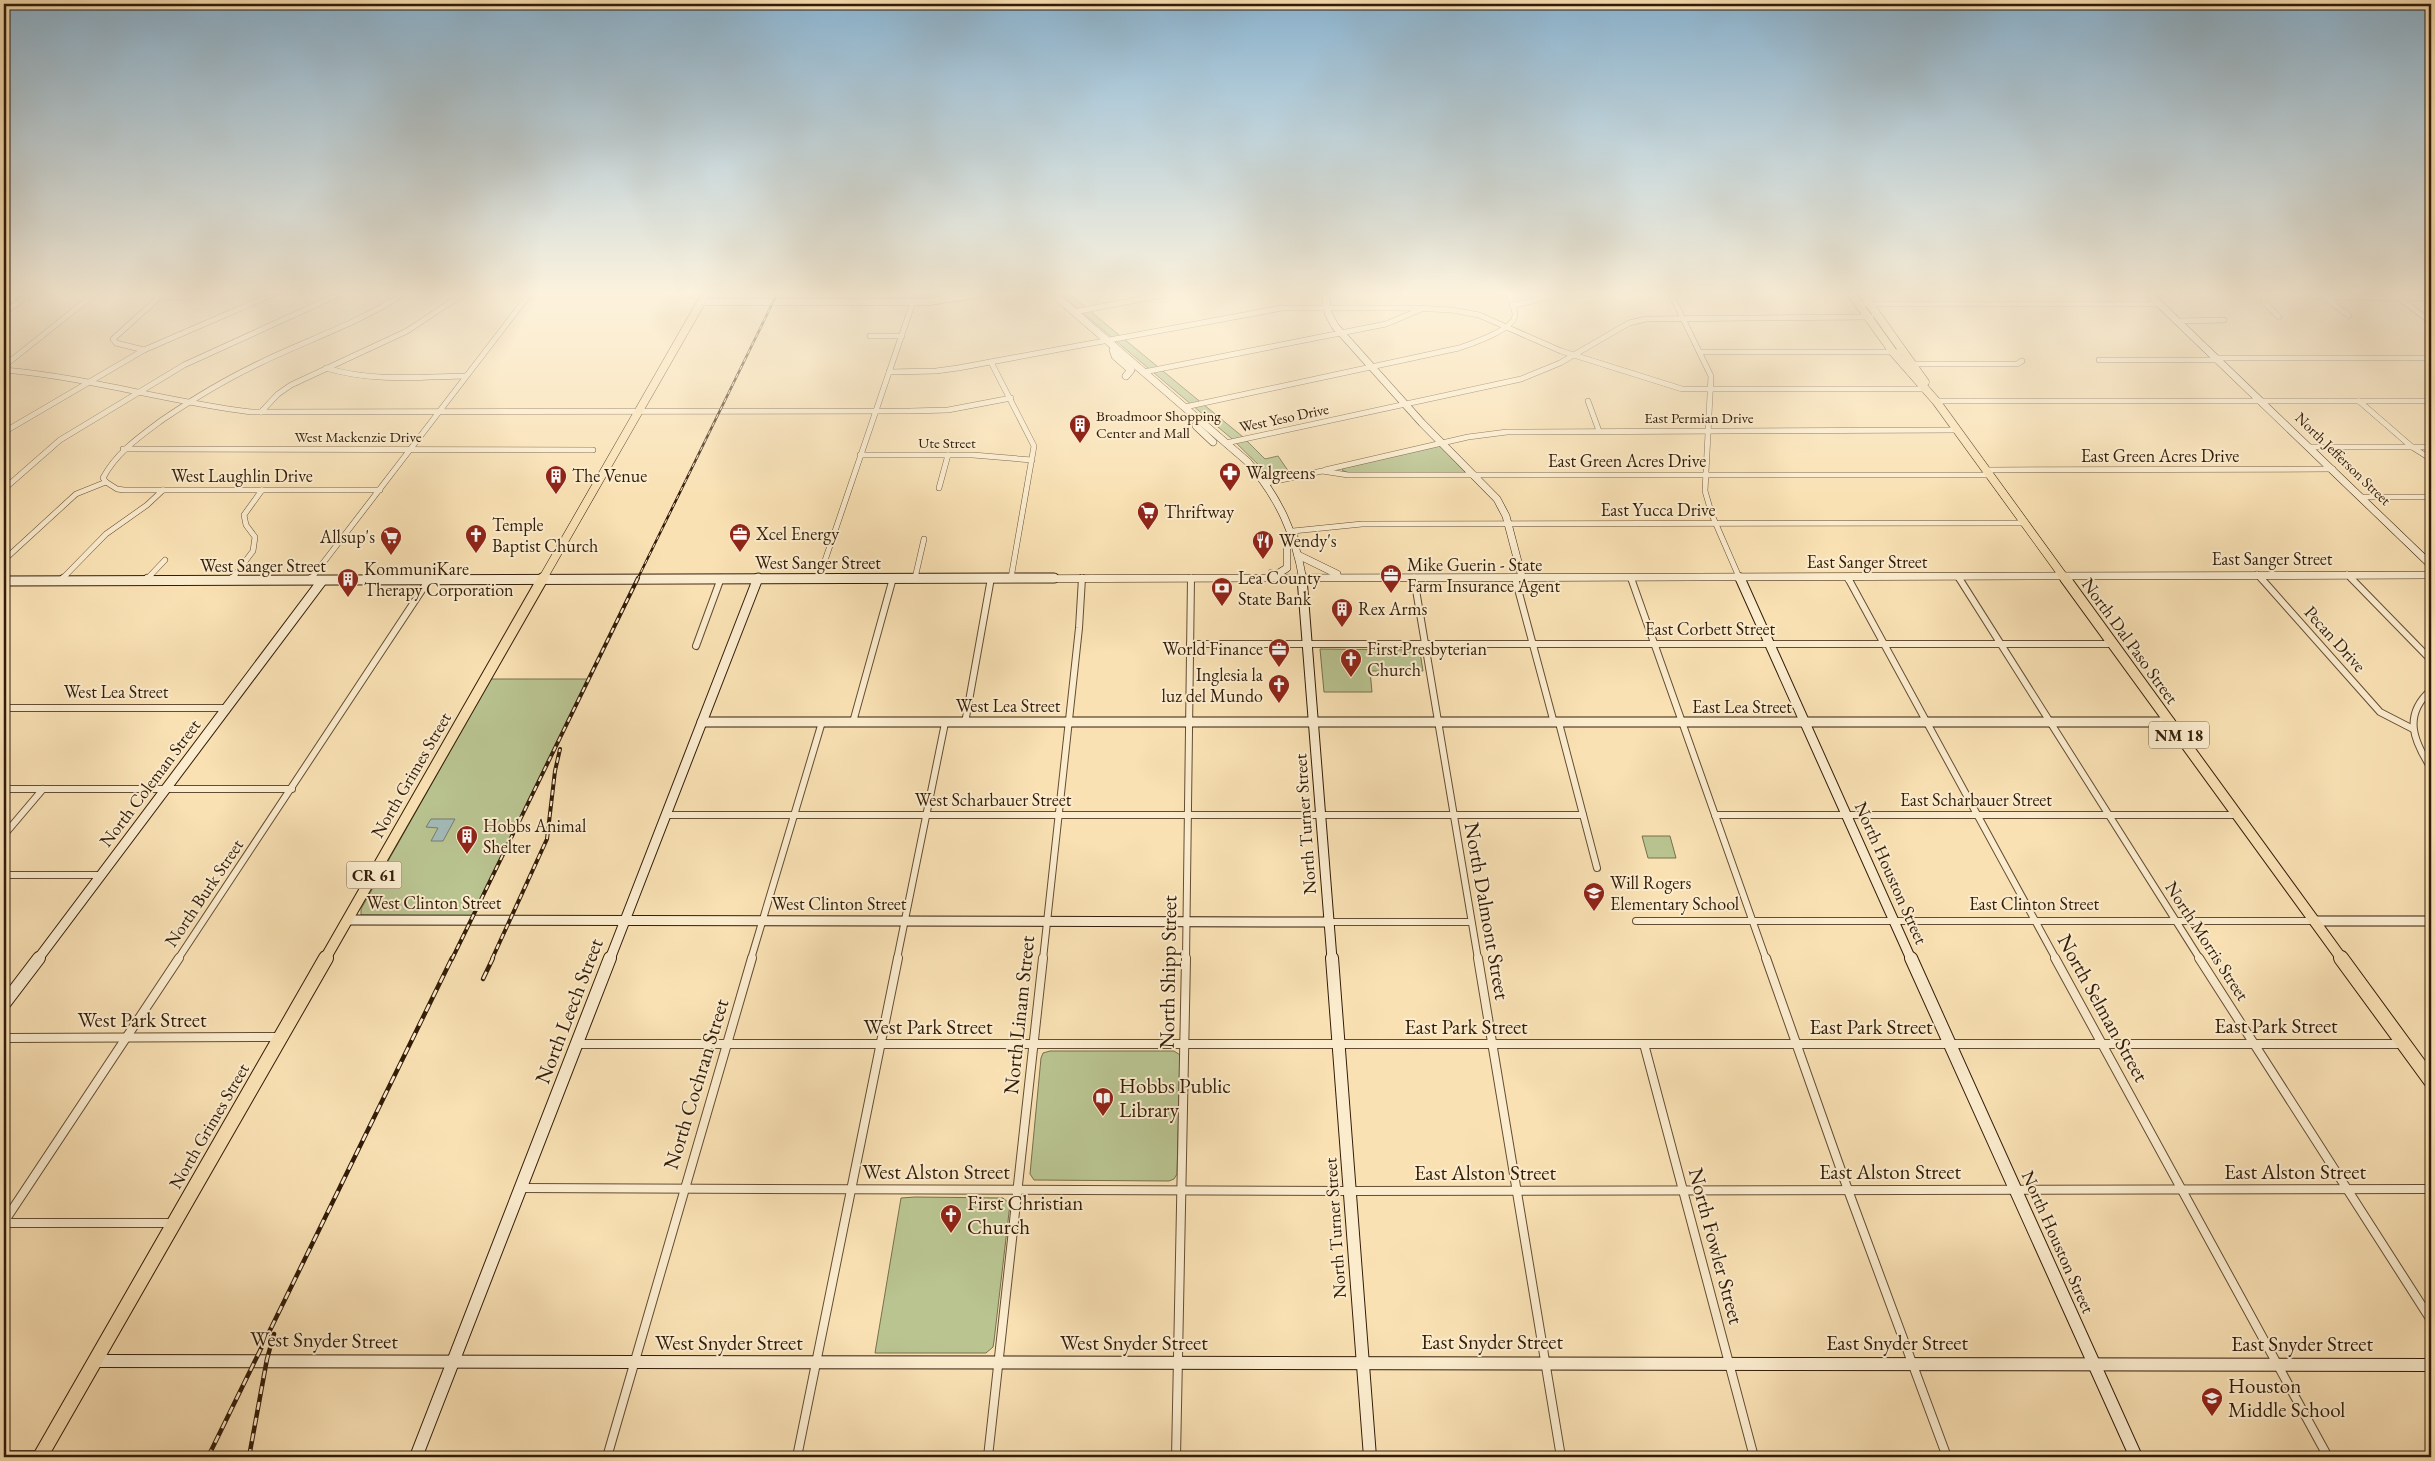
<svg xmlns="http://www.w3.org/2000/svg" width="2435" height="1461" font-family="'EB Garamond',serif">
  <rect width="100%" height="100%" fill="#f9e1b4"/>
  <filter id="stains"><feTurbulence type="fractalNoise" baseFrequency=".004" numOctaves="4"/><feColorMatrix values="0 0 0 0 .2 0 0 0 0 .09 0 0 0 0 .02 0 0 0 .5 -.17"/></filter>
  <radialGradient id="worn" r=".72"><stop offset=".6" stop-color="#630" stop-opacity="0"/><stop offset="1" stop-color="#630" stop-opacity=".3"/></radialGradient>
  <!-- green -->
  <g fill="#b9c491" stroke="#76704c">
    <polygon points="1058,292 1067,292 1243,437 1265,459 1278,456 1291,475 1271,477 1231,438"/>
    <polygon points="1437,446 1441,446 1465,471 1464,473 1348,473 1342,470 1343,468"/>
    <polygon points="1320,649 1417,650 1420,652 1423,671 1370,671 1372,692 1324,692"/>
    <polygon points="491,679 589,679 473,916 361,915 361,909"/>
    <polygon points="1642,836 1670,836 1676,858 1648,858"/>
    <polygon points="1050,1051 1174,1051 1180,1055 1177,1174 1174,1179 1169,1181 1034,1180 1030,1174 1041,1058 1043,1053"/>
    <polygon points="915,1197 1003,1198 1010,1204 994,1341 993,1347 986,1353 875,1353 901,1198"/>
  </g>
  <!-- water -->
  <polygon fill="#a3bbb8" stroke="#767b72" points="431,819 455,819 443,841 431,841 438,828 426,827"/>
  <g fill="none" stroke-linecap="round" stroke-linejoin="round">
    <!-- street-far2 casing -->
    <g stroke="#644d33" stroke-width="6">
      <g id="street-far2">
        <polyline points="1670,292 1711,376 1705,491 1712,515 1739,577"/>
        <polyline points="2261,292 2265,303 2279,317"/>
        <polyline points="2274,292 2312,297 2431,298"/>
        <polyline points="160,297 185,297 207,292"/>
        <polyline points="2326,298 2349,316"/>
        <polyline points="2399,298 2431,322"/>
        <polyline points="1859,304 2160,304"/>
        <polyline points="1512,306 1565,292"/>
        <polyline points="1074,312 1178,292"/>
        <polyline points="4,313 32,292"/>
        <polyline points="2178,321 2224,320"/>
        <polyline points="870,336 902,336"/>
        <polyline points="144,350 116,343 113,339 165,292"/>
        <polyline points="1701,352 1905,352"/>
        <polyline points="2217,358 2431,358"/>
        <polyline points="2099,360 2219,360"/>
        <polyline points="991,362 1034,446 1011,578"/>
        <polyline points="1909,364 2017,364 2022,361"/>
        <polyline points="4,366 97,292"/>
        <path d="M326,368C372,382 419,377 466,376"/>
        <path d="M4,370C87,377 168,402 251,412L910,411L948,410L1011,398"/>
        <polyline points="889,372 936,371 958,368 1282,308 1412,308 1452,310 1479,315 1561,351 1682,389 1927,389"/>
        <polyline points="1144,372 1386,324 1424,308"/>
        <polyline points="1588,401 1599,431"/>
        <polyline points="1936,401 2431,401"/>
        <polyline points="2359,401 2412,447 2431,459"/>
        <path d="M1185,407L1459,348C1471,344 1515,329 1515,315C1515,307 1510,299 1508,292"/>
        <polyline points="261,412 278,394 291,385 407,331 466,292"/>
        <polyline points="4,432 144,350 278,292"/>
        <polyline points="1226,443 1521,379 1560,363 1629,323 1646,319 1871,317"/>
        <polyline points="2311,447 2431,447"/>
        <polyline points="123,449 593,450"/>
        <polyline points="860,455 973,455 1032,460"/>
        <polyline points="1325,470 1468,437 1507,432 1957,430"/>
        <polyline points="1986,470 2333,469"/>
        <path d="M106,482L103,478C116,453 139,437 162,420C193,399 226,379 260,363C309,339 360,323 406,292"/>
        <polyline points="106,482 117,489 124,490 380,490"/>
        <polyline points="1267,483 1322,471 1348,475 1989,475"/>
        <polyline points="939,488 948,455"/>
        <polyline points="4,489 60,440 184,365 344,292"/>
        <polyline points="2363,497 2431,497"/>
        <polyline points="1293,531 1362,524 2025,523"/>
        <polyline points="4,560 76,494 106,482"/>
        <polyline points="2257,574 2262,580"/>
        <polyline points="2347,574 2353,580"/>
        <polyline points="1414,577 1414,580"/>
        <polyline points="1515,577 1516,580"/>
        <polyline points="1631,577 1632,580"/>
        <polyline points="1847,577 1848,580"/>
        <polyline points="1958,577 1960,580"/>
        <polyline points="819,578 913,302"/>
        <polyline points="915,578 924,539"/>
        <polyline points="61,580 106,534 147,505 163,490"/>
        <polyline points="146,580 165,560"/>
        <polyline points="231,580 253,551 255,537 246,525 244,515 262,490"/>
        <polyline points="310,580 531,292"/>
        <polyline points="1082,580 1082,577"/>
        <polyline points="1191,580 1191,577"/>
      </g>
    </g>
    <!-- street-far1 casing -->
    <g stroke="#644d33" stroke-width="8">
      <g id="street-far1">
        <polyline points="1414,578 1478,959"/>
        <polyline points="1515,578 1554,723"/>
        <polyline points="1631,578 1766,959"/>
        <polyline points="1848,578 2056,959"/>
        <polyline points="1959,578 2200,959"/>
        <polyline points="2261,578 2380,712 2413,729"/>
        <polyline points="2351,578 2431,660"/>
        <polyline points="60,581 63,578"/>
        <polyline points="145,581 147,578"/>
        <polyline points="230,581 232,578"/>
        <polyline points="309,581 311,578"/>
        <polyline points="1190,644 2111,644"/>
        <polyline points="696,646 721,578"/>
        <path d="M2431,690C2403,715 2413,740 2431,768"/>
        <polyline points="4,708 227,708"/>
        <polyline points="853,722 893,578"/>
        <polyline points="965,723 991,578"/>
        <polyline points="1559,723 1597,868"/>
        <polyline points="4,789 292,789"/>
        <polyline points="665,815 1583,815"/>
        <polyline points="1715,815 2238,815"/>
        <polyline points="4,835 43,789"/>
        <polyline points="4,875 102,875"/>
        <polyline points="1636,921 2315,921"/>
        <polyline points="1330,922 1470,922"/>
        <polyline points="178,959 428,581"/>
        <polyline points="751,959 822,722"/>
        <polyline points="897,959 945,723"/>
        <polyline points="1043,959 1079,628 1082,578"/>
        <polyline points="1186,959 1191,578"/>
      </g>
    </g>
    <!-- street casing -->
    <g stroke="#644d33" stroke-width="10">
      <g id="street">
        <polyline points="1478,958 1561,1457"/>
        <polyline points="1766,958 1848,1190 1947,1457"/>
        <polyline points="2055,958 2328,1457"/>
        <polyline points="2199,958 2431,1320"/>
        <polyline points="4,1038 280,1037"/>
        <polyline points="577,1044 2403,1044"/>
        <polyline points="1644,1044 1754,1457"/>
        <polyline points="521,1188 1344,1191 2431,1189"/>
        <polyline points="4,1222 179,958"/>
        <polyline points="4,1223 174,1223"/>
        <polyline points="4,1455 41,1455"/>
        <polyline points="607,1457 752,958"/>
        <polyline points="797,1457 898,958"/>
        <polyline points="988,1457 1043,958"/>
        <polyline points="1176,1457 1186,958"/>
      </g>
    </g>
    <!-- secondary-far2 casing -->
    <g stroke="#331c08" stroke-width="8">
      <g id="secondary-far2">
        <path d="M1051,292L1248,462C1279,498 1295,533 1303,580"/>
        <polyline points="1325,292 1328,313 1335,326 1422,423 1497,499 1506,516 1522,577"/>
        <polyline points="2147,292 2431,565"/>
        <polyline points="702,302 927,302 991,292"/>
        <polyline points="1113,350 1115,356 1131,370 1126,376"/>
        <polyline points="1198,419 1196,426 1213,442"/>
        <polyline points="1298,555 1337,574"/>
        <polyline points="1272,573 1279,573 1287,568 1287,541 1294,536"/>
        <polyline points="1739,577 1740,580"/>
        <polyline points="549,580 2431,575"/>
      </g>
    </g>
    <!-- secondary-far1 casing -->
    <g stroke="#331c08" stroke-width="11">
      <g id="secondary-far1">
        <polyline points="1302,578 1332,959"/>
        <polyline points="1740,578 1911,959"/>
        <polyline points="4,581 1054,578"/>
        <polyline points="702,722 2170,722"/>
        <polyline points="348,920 1330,922"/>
        <polyline points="2315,921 2431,921"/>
        <polyline points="38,959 322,581"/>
        <polyline points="610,959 758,578"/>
      </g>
    </g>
    <!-- secondary casing -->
    <g stroke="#331c08" stroke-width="14">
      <g id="secondary">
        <polyline points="1332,958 1370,1457"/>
        <polyline points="1911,958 2136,1457"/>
        <polyline points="4,1004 39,958"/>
        <polyline points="95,1361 2431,1365"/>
        <polyline points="416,1457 610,958"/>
      </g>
    </g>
    <!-- primary-far2 casing -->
    <g stroke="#331c08" stroke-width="9">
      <g id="primary-far2">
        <polyline points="1850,292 1893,352 1936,401 2066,580"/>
        <polyline points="1861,292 1925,382"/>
        <polyline points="542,580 707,292"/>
      </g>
    </g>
    <!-- primary-far1 casing -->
    <g stroke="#331c08" stroke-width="12">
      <g id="primary-far1">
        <polyline points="2065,578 2342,959"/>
        <polyline points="325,959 543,578"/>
      </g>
    </g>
    <!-- primary casing -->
    <g stroke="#331c08" stroke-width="16">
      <g id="primary">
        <polyline points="2341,958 2431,1081"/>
        <polyline points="40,1457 326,958"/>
      </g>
    </g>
    <!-- street-far2 -->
    <use href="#street-far2" stroke="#fbecce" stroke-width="5"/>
    <!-- street-far1 -->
    <use href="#street-far1" stroke="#fbecce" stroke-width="6"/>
    <!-- street -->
    <use href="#street" stroke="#fbecce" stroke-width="8"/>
    <!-- secondary-far2 -->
    <use href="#secondary-far2" stroke="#fbecce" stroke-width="7"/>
    <!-- secondary-far1 -->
    <use href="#secondary-far1" stroke="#fbecce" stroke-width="9"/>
    <!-- secondary -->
    <use href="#secondary" stroke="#fbecce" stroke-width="12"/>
    <!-- primary-far2 -->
    <use href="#primary-far2" stroke="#f9e1b4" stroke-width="8"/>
    <!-- primary-far1 -->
    <use href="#primary-far1" stroke="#f9e1b4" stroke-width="10"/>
    <!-- primary -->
    <use href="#primary" stroke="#f9e1b4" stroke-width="14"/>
    <!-- rail-far2 casing -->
    <g stroke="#331c08" stroke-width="2.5">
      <polyline id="rail-far2" points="637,580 778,292"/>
    </g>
    <!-- rail-far1 casing -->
    <g stroke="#331c08" stroke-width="4">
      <g id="rail-far1">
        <polyline points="452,959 638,578"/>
        <polyline points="492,959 547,839 555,771 560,749"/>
      </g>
    </g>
    <!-- rail casing -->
    <g stroke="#331c08" stroke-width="4.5">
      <g id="rail">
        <polyline points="483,979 493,958"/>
        <polyline points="208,1457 452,958"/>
        <polyline points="249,1457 267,1359 274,1334"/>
      </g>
    </g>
    <!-- rail-far2 -->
    <use href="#rail-far2" stroke="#fbecce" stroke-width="1" stroke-dasharray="4.5" stroke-linecap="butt"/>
    <!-- rail-far1 -->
    <use href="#rail-far1" stroke="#fbecce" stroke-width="2" stroke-dasharray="5.5" stroke-linecap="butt"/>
    <!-- rail -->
    <use href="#rail" stroke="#fbecce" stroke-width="2.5" stroke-dasharray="8" stroke-linecap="butt"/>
  </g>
  <!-- sky -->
  <linearGradient id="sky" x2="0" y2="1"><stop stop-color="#8cb7d5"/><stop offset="0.59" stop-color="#fcf2dd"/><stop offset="1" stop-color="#fcf2dd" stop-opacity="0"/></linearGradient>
  <rect width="2435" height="497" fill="url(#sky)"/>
  <!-- icons -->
  <defs>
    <g id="building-pin" transform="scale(1.125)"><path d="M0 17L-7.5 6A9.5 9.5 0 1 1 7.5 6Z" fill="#8f2418" stroke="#fbecce"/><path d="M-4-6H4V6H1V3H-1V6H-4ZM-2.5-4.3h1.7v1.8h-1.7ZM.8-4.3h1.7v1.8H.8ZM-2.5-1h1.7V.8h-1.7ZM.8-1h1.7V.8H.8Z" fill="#fff"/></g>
    <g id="pharmacy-pin" transform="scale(1.125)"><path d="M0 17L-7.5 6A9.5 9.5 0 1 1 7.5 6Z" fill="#8f2418" stroke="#fbecce"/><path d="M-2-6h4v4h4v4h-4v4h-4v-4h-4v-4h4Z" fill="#fff"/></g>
    <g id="supermarket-pin" transform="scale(1.125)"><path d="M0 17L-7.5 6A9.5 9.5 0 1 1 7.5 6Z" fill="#8f2418" stroke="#fbecce"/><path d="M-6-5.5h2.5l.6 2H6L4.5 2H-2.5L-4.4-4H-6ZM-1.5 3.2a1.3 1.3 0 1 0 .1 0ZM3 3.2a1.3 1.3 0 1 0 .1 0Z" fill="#fff"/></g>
    <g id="office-pin" transform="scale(1.125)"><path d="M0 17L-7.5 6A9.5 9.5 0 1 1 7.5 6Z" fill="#8f2418" stroke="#fbecce"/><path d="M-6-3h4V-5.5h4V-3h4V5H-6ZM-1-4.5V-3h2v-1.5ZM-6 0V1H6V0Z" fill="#fff"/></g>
    <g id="church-pin" transform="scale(1.125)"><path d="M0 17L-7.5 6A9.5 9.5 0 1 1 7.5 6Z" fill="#8f2418" stroke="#fbecce"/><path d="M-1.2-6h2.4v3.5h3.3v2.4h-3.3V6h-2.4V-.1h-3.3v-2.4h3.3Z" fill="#fff"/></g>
    <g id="restaurant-pin" transform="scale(1.125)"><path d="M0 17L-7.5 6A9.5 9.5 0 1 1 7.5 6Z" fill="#8f2418" stroke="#fbecce"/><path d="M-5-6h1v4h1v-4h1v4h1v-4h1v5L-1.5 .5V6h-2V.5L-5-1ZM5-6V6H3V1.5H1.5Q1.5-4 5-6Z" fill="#fff"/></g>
    <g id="bank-pin" transform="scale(1.125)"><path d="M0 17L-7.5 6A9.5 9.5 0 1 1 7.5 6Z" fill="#8f2418" stroke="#fbecce"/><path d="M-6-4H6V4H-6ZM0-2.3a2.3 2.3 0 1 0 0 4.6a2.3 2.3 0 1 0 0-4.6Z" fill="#fff"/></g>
    <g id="school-pin" transform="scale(1.125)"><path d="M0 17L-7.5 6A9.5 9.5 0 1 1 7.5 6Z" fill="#8f2418" stroke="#fbecce"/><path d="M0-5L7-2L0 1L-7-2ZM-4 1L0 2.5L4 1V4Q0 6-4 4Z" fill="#fff"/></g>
    <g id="library-pin" transform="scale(1.125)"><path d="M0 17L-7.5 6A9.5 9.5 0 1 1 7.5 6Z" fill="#8f2418" stroke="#fbecce"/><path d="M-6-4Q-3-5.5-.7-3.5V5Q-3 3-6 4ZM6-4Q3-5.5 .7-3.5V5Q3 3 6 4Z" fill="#fff"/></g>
  </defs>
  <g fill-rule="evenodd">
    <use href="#building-pin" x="1080" y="425"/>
    <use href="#pharmacy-pin" x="1230" y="473"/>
    <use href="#building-pin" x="556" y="476"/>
    <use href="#supermarket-pin" x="1148" y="512"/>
    <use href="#office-pin" x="740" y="534"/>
    <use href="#church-pin" x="476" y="535"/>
    <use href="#supermarket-pin" x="391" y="537"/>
    <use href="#restaurant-pin" x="1263" y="541"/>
    <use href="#office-pin" x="1391" y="575"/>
    <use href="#building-pin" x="348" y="579"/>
    <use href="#bank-pin" x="1222" y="588"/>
    <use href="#building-pin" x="1342" y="609"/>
    <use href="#office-pin" x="1279" y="649"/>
    <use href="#church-pin" x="1351" y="659"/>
    <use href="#church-pin" x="1279" y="685"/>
    <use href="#building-pin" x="467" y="836"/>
    <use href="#school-pin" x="1594" y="893"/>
    <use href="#library-pin" x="1103" y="1098"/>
    <use href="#church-pin" x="951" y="1215"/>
    <use href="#school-pin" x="2212" y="1398"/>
  </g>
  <g text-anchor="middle" stroke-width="4" stroke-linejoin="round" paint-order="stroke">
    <!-- far-poi labels -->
    <g font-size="15" fill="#331c08" stroke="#fbecce" text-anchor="start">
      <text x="1096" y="421">Broadmoor Shopping<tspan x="1096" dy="17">Center and Mall</tspan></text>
    </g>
    <!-- far-street labels -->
    <g font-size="15" fill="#331c08" stroke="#fbecce">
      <text transform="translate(1284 418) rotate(-12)" y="5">West Yeso Drive</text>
      <text x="1699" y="423">East Permian Drive</text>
      <text x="358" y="442">West Mackenzie Drive</text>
      <text x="947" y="448">Ute Street</text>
      <text transform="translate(2343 459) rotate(44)" y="5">North Jefferson Street</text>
    </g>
    <!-- shield labels -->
    <g fill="#fbecce" stroke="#6f5a43" stroke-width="1">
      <rect x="2149" y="721.5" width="60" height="27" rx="4"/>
      <rect x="346.5" y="861.5" width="55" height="27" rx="4"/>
    </g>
    <g font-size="16" font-weight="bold" fill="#331c08">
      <text x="2179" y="741">NM 18</text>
      <text x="374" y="881">CR 61</text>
    </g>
    <!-- street labels -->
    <g font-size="18" fill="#331c08" stroke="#fbecce">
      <text x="2160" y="462">East Green Acres Drive</text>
      <text x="1627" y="467">East Green Acres Drive</text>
      <text x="242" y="482">West Laughlin Drive</text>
      <text x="1658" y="516">East Yucca Drive</text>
      <text x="2272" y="565">East Sanger Street</text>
      <text x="1867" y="568">East Sanger Street</text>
      <text x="818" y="569">West Sanger Street</text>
      <text x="263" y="572">West Sanger Street</text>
      <text x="1710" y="635">East Corbett Street</text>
      <text transform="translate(2335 639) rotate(48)" y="6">Pecan Drive</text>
      <text transform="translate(2130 641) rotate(54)" y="6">North Dal Paso Street</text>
      <text x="116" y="698">West Lea Street</text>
      <text x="1008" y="712">West Lea Street</text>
      <text x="1742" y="713">East Lea Street</text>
      <text transform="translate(411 775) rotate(-60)" y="6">North Grimes Street</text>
      <text transform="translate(150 783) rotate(-53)" y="6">North Coleman Street</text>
      <text x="993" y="806">West Scharbauer Street</text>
      <text x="1976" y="806">East Scharbauer Street</text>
      <text transform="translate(1305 824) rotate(-94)" y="6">North Turner Street</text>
      <text transform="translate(1891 873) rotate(66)" y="6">North Houston Street</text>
      <text transform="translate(204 893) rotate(-56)" y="6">North Burk Street</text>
      <text x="434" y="909">West Clinton Street</text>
      <text x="839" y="910">West Clinton Street</text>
      <text x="2034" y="910">East Clinton Street</text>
      <text transform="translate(2207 941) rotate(57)" y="6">North Morris Street</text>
      <text transform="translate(209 1126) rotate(-60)" y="6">North Grimes Street</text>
      <text transform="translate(1335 1228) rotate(-94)" y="6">North Turner Street</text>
      <text transform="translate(2058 1242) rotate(66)" y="6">North Houston Street</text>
    </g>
    <!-- poi labels -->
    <g font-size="18" fill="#331c08" stroke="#fbecce" text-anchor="start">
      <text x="1246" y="479">Walgreens</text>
      <text x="572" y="482">The Venue</text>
      <text x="1164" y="518">Thriftway</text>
      <text x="492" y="531">Temple<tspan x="492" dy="21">Baptist Church</tspan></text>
      <text x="756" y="540">Xcel Energy</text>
      <text x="375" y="543" text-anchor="end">Allsup's</text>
      <text x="1279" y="547">Wendy's</text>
      <text x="1407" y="571">Mike Guerin - State<tspan x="1407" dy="21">Farm Insurance Agent</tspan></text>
      <text x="364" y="575">KommuniKare<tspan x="364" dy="21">Therapy Corporation</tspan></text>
      <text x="1238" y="584">Lea County<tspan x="1238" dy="21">State Bank</tspan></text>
      <text x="1358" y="615">Rex Arms</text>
      <text x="1263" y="655" text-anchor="end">World Finance</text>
      <text x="1367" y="655">First Presbyterian<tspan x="1367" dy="21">Church</tspan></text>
      <text x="1263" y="681" text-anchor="end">Inglesia la<tspan x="1263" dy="21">luz del Mundo</tspan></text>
      <text x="483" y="832">Hobbs Animal<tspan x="483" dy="21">Shelter</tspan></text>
      <text x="1610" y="889">Will Rogers<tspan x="1610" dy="21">Elementary School</tspan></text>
    </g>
    <!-- near-street labels -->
    <g font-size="21" fill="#331c08" stroke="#fbecce">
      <text transform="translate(1487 911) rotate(80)" y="7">North Dalmont Street</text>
      <text transform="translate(1168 972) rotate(-89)" y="7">North Shipp Street</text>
      <text transform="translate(2103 1008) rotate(61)" y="7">North Selman Street</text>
      <text transform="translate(569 1011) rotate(-69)" y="7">North Leech Street</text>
      <text transform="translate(1019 1015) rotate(-84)" y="7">North Linam Street</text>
      <text x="142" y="1027">West Park Street</text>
      <text x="2276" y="1033">East Park Street</text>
      <text x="928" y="1034">West Park Street</text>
      <text x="1466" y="1034">East Park Street</text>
      <text x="1871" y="1034">East Park Street</text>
      <text transform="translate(696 1084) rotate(-73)" y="7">North Cochran Street</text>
      <text x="936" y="1179">West Alston Street</text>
      <text x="1890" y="1179">East Alston Street</text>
      <text x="2295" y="1179">East Alston Street</text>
      <text x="1485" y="1180">East Alston Street</text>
      <text transform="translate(1716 1246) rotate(75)" y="7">North Fowler Street</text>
      <text transform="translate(324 1340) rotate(1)" y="7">West Snyder Street</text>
      <text x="1492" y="1349">East Snyder Street</text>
      <text x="729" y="1350">West Snyder Street</text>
      <text x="1134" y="1350">West Snyder Street</text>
      <text x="1897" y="1350">East Snyder Street</text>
      <text x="2302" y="1351">East Snyder Street</text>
    </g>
    <!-- near-poi labels -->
    <g font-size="21" fill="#331c08" stroke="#fbecce" text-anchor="start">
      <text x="1119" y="1093">Hobbs Public<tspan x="1119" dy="24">Library</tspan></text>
      <text x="967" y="1210">First Christian<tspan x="967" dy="24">Church</tspan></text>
      <text x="2228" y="1393">Houston<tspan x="2228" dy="24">Middle School</tspan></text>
    </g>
  </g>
  <!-- margin -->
  <rect width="2435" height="1461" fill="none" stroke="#f9e1b4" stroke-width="20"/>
  <rect x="5" y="5" width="2425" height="1451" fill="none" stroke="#331c08" stroke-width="2.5"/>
  <rect x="10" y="10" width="2415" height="1441" fill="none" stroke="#331c08"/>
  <rect width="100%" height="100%" filter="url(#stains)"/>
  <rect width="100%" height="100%" fill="url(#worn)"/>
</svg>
